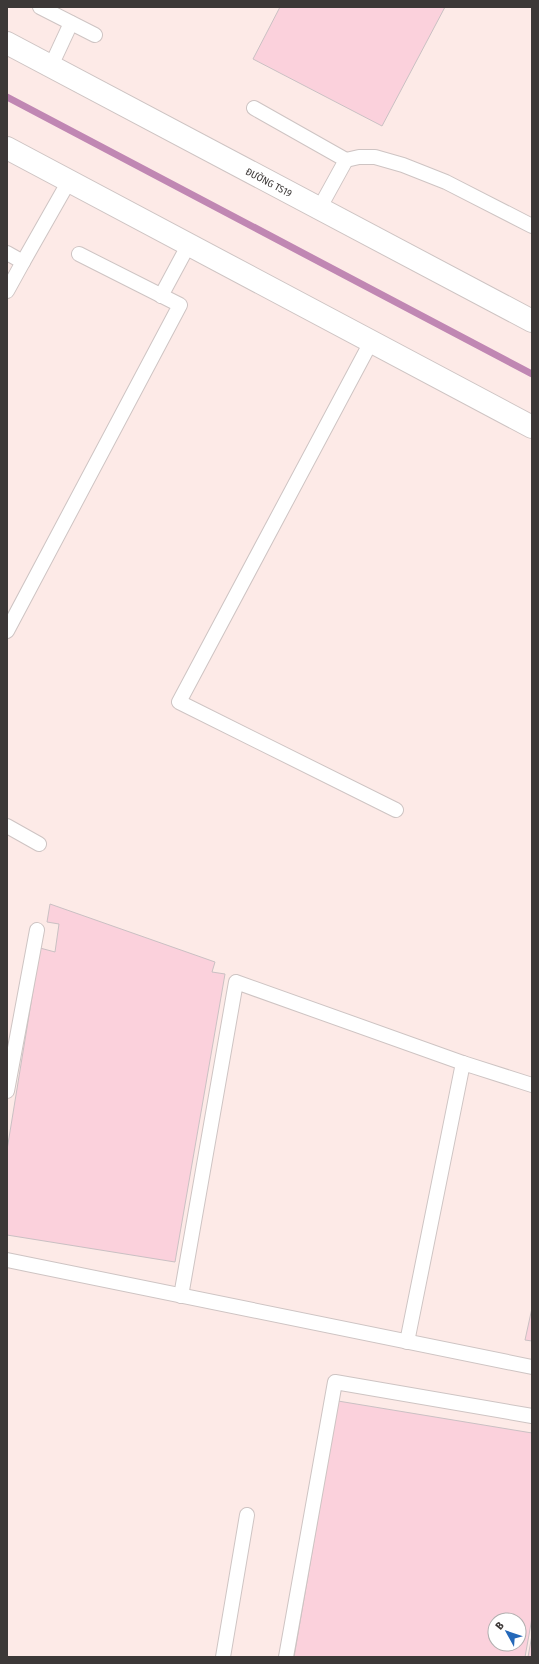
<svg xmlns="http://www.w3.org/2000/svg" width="539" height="1664" font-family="'Fira Sans Condensed',sans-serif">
  <rect width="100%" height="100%" fill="#fef8f7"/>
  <!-- built -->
  <path fill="#fdeae7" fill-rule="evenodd" d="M7,7H532V1657H7ZM495,1620H519V1644H495Z"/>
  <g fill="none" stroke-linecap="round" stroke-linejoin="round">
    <!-- stream -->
    <polyline stroke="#c087b3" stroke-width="7" points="7,97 532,374"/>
  </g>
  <!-- building -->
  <g fill="#fbd1dc" stroke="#cac0c3" fill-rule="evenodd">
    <polygon points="280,7 445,7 382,126 253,59"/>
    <polygon points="50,904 215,962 212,972 225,974 175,1262 7,1235 7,1150 40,948 55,952 59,924 47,922"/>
    <polygon points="532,1308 532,1341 525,1340"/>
    <path d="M338,1401L532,1433V1618L525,1657H294ZM495,1620H519V1644H495Z"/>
    <polygon points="532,1635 532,1657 528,1657"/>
  </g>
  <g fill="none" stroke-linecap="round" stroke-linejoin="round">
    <!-- service casing -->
    <g stroke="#cec4c3" stroke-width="16">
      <g id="service">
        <polyline points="40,7 95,35"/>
        <polyline points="51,66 71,23"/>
        <polyline points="254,108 346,160 319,209"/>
        <polyline points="346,160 359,157 375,157 403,165 446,182 532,226"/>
        <polyline points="7,253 23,262 7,291"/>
        <polyline points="23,262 69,181"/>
        <polyline points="161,296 189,244"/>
        <polyline points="371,342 179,702 396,810"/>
        <polyline points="7,631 180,305 79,254"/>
        <polyline points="7,826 39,844"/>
        <polyline points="7,1091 37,930"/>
        <polyline points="7,1260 532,1367"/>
        <polyline points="181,1296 236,982 463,1063"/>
        <polyline points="407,1342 463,1063 532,1085"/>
        <polyline points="223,1657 247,1515"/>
        <polyline points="286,1657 335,1382 532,1416"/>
      </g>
    </g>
    <!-- minor casing -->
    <g stroke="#cec4c3" stroke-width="24">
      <g id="minor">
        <polyline points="7,43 532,321"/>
        <polyline points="7,148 532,427"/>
      </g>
    </g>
    <!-- service -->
    <use href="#service" stroke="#fff" stroke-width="14"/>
    <!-- minor -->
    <use href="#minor" stroke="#fff" stroke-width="22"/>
  </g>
  <g text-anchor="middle" stroke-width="3.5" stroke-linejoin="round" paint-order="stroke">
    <!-- street labels -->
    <g font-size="10" fill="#3c3837" stroke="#fff">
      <text transform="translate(269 182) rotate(28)" y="4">ĐƯỜNG TS19</text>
    </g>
  </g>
  <!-- border -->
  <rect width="539" height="1664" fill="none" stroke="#3c3837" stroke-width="16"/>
  <!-- north arrow -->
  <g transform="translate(507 1632) rotate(310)"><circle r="19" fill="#ffffff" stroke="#b1afaf"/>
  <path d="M0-3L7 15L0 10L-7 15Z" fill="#2468b9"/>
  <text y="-6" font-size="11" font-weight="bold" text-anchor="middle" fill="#3c3837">B</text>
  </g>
</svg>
